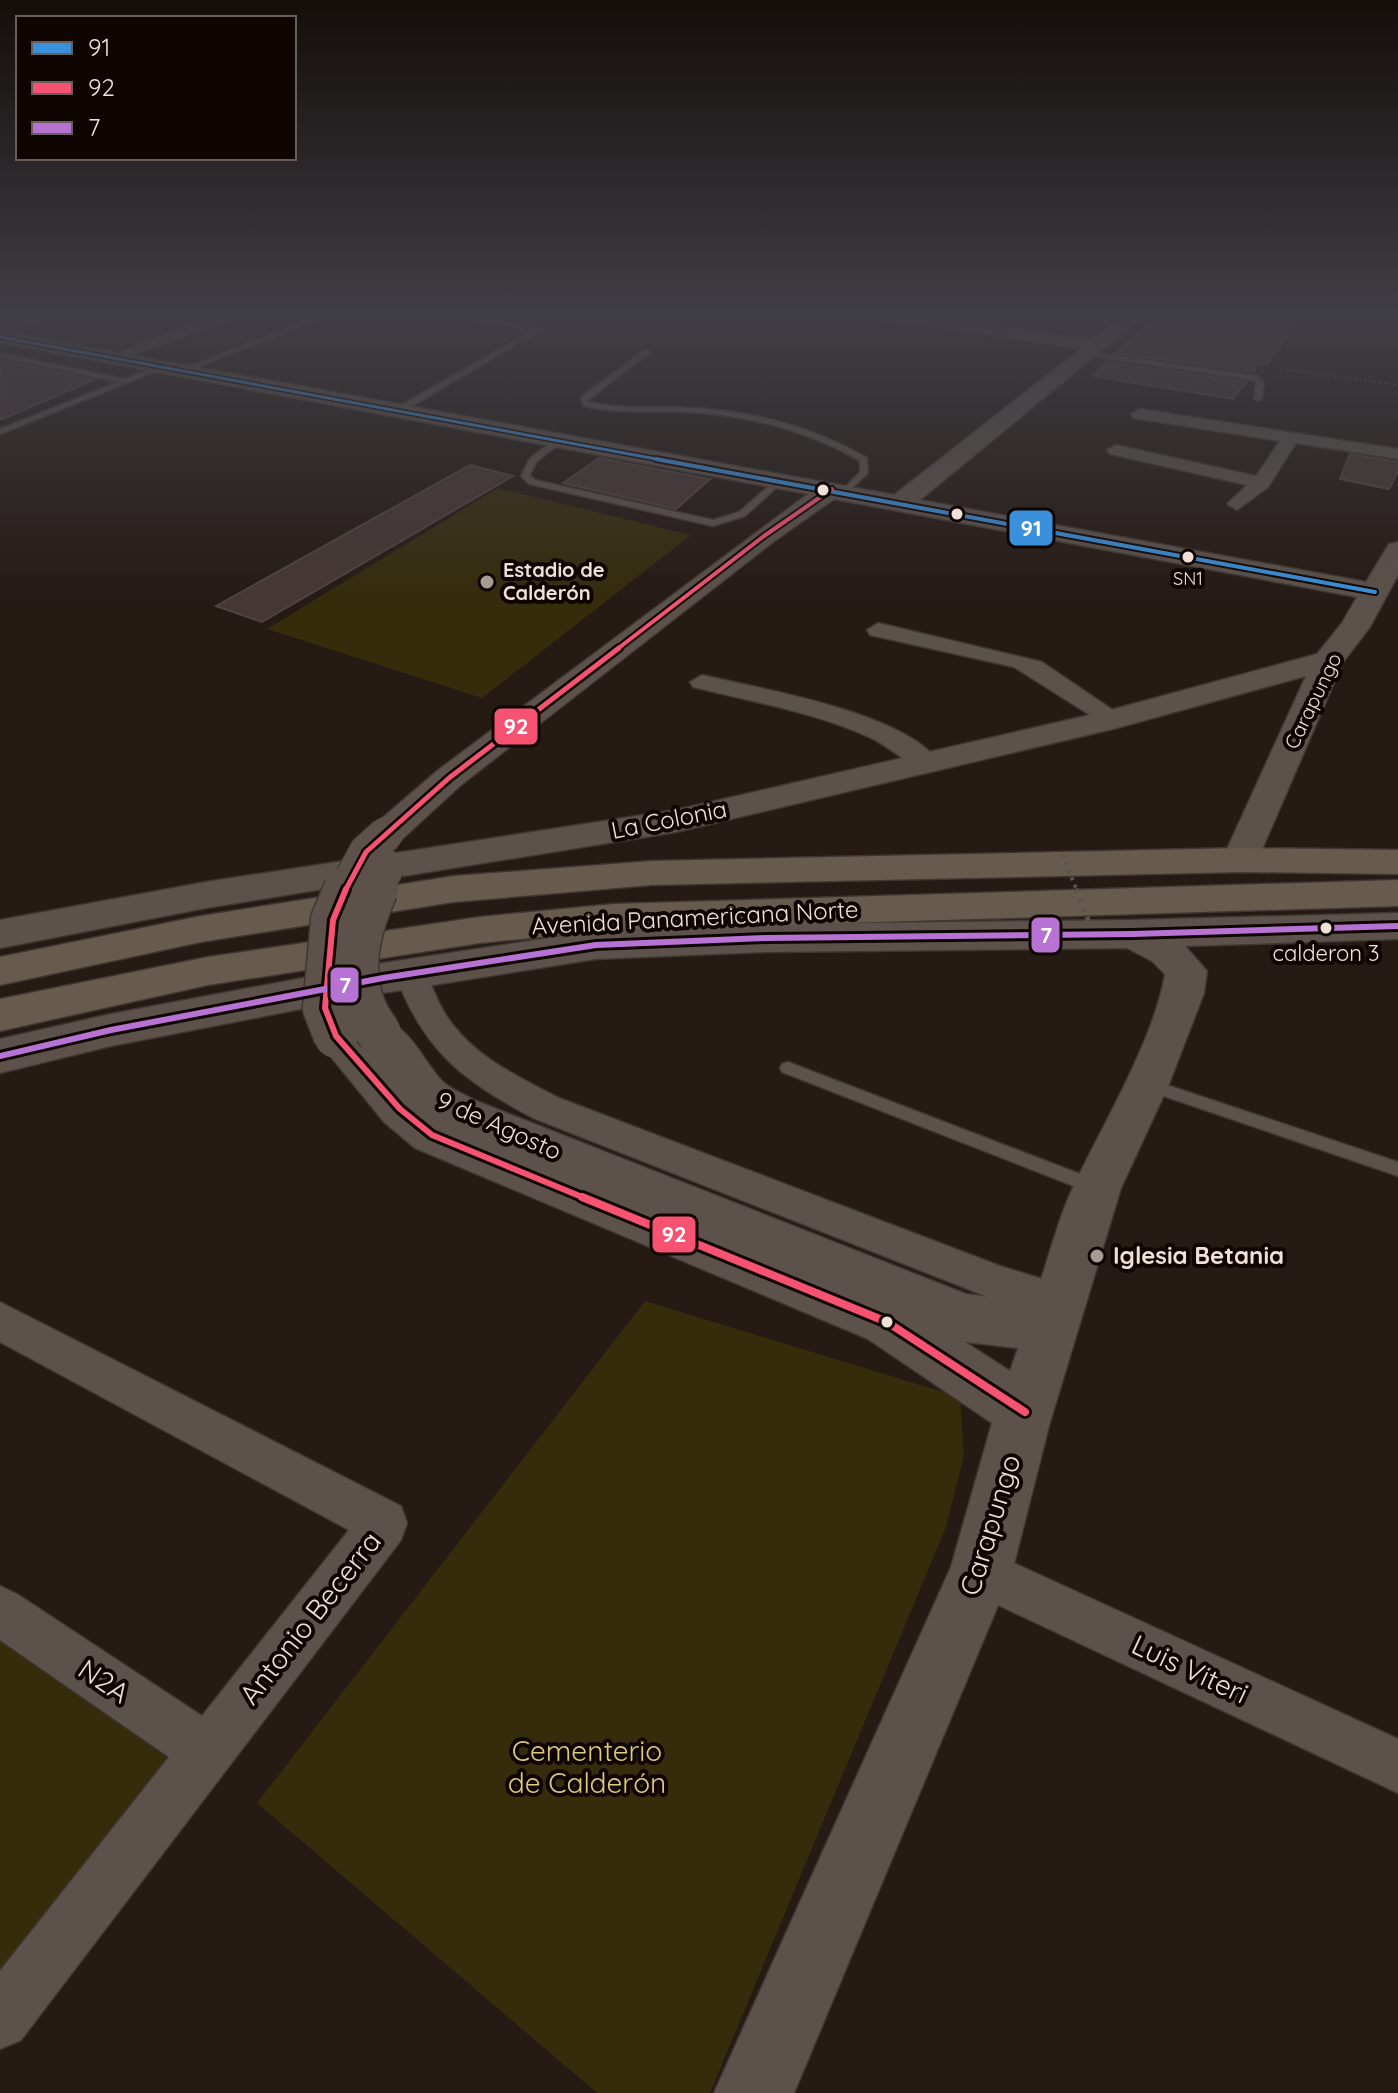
<svg xmlns="http://www.w3.org/2000/svg" width="1398" height="2093" font-family="Quicksand,sans-serif">
  <rect width="100%" height="100%" fill="#251a14"/>
  <!-- green -->
  <g fill="#352c0c">
    <polygon points="498,488 691,535 482,698 267,629"/>
    <polygon points="645,1301 960,1397 964,1456 946,1527 710,2093 597,2093 257,1803"/>
    <polygon points="0,1637 173,1762 0,1985"/>
  </g>
  <!-- building -->
  <g fill="#453733" stroke="#4f4441" stroke-width="2">
    <polygon points="1163,312 1236,312 1298,319 1267,365 1259,364 1253,372 1115,353"/>
    <polygon points="0,360 94,380 0,420"/>
    <polygon points="1106,362 1246,382 1233,399 1093,376"/>
    <polygon points="1350,454 1398,462 1398,471 1389,489 1340,479"/>
    <polygon points="599,458 710,479 676,509 563,483"/>
    <polygon points="470,465 513,476 262,622 216,606"/>
  </g>
  <g fill="none" stroke-linecap="round" stroke-linejoin="round">
    <!-- lane casing -->
    <g stroke="#3f3631" stroke-width="3">
      <g id="lane">
        <polygon points="430,312 445,312 543,329 402,412 396,412 396,408 533,330"/>
        <polygon points="989,312 996,312 975,329 971,329 971,327"/>
        <polygon points="313,318 318,319 186,372 179,370"/>
        <path d="M644,350L651,352L588,400L589,402C622,410 655,406 689,408C750,410 814,427 867,458L868,473L845,495L840,492L860,472V461C809,431 747,415 688,412C653,411 618,414 583,406L581,397Z"/>
        <polygon points="1090,352 1258,376 1264,381 1262,399 1258,401 1254,399 1256,382 1253,380 1087,356"/>
        <polygon points="0,353 125,379 160,365 167,367 0,434 0,429 118,382 0,357"/>
        <polygon points="559,437 562,438 562,442 537,461 530,475 535,480 713,520 739,512 778,478 785,480 745,516 713,526 529,484 521,476 530,458"/>
        <polygon points="788,1062 1101,1182 1104,1187 1101,1192 1095,1194 1089,1192 782,1072 780,1068 782,1064"/>
        <polygon points="1146,1078 1398,1162 1398,1176 1140,1088 1138,1084 1140,1080"/>
      </g>
    </g>
    <!-- street casing -->
    <g stroke="#3f3631" stroke-width="3">
      <g id="street">
        <polygon points="43,312 64,312 0,334 0,325"/>
        <polygon points="230,312 251,312 118,360 105,357"/>
        <polygon points="851,312 888,312 1098,341 1106,346 1098,351 858,316"/>
        <polygon points="1140,409 1398,449 1398,459 1296,443 1268,487 1237,510 1227,504 1247,485 1110,454 1107,450 1116,445 1256,476 1280,441 1134,418 1131,414"/>
        <polygon points="878,623 1042,662 1126,719 1113,727 1104,724 1014,667 870,635 867,630"/>
        <path d="M702,675C761,689 904,712 939,762L935,768C913,773 892,747 871,738C815,712 753,702 693,687L690,682Z"/>
        <path d="M411,963L422,966C431,981 435,997 444,1012C469,1054 516,1076 559,1098L1000,1266L1075,1289L1081,1302L1075,1315L1061,1320L998,1301L533,1118C462,1080 424,1051 395,974L400,966Z"/>
        <polygon points="0,1302 401,1506 407,1523 401,1540 21,2040 0,2049 0,1971 169,1757 0,1640 0,1586 17,1594 202,1716 349,1530 0,1342"/>
        <polygon points="981,1548 1398,1739 1398,1793 964,1589 957,1572 964,1555"/>
      </g>
    </g>
    <!-- secondary casing -->
    <g stroke="#3f3631" stroke-width="3">
      <g id="secondary">
        <polygon points="1128,312 1148,312 920,500 1366,582 1389,544 1398,542 1398,575 1370,627 1343,662 1254,868 1241,872 1228,868 1222,860 1306,676 1113,729 676,832 206,908 0,948 0,920 206,882 676,810 1107,711 1317,654 1342,623 1357,597 834,499 773,542 461,785 399,842 386,845 373,842 368,834 373,826 437,771 808,494 0,343 0,331 894,495"/>
        <path d="M1398,913V939L1185,946L1207,971L1204,993L1169,1084L1121,1188L1050,1422L1012,1572L794,2093H714L951,1567L992,1423L868,1339L415,1148L384,1122L314,1036L321,1025C336,1020 347,1019 358,1032L364,1022C404,1010 418,1055 442,1081C450,1089 464,1094 474,1100L966,1294L1017,1300L1036,1294C1049,1258 1058,1218 1075,1183C1103,1125 1155,1037 1165,974L1152,961L1127,948L766,952L596,959L383,993L111,1046L0,1073V1039L111,1014L383,963L596,931L766,924L1133,920ZM965,1342L1018,1348L1010,1371Z"/>
      </g>
    </g>
    <!-- highway casing -->
    <g stroke="#3f3631" stroke-width="3">
      <g id="highway">
        <polygon points="1241,848 1398,850 1398,874 1241,872 652,885 454,902 201,942 0,985 0,957 201,916 454,876 652,861"/>
        <polygon points="1398,880 1398,906 614,930 480,943 208,985 0,1031 0,999 208,957 480,917 614,904"/>
      </g>
    </g>
    <!-- path -->
    <polyline stroke="#5b544f" stroke-width="2" stroke-dasharray="2 3" stroke-linecap="butt" points="1275,368 1398,385"/>
    <!-- lane -->
    <use href="#lane" fill="#5b524b" fill-rule="evenodd"/>
    <!-- street -->
    <use href="#street" fill="#5b524b" fill-rule="evenodd"/>
    <!-- secondary -->
    <use href="#secondary" fill="#5c524b" fill-rule="evenodd"/>
    <!-- highway -->
    <use href="#highway" fill="#675b4e" fill-rule="evenodd"/>
    <!-- secondary-bridge-far1 casing -->
    <g stroke="#3f3631" stroke-width="36" stroke-linecap="butt">
      <g id="secondary-bridge-far1">
        <polyline points="345,891 366,852 386,834"/>
        <polyline points="375,891 387,867"/>
      </g>
    </g>
    <!-- secondary-bridge casing -->
    <g stroke="#3f3631" stroke-width="47" stroke-linecap="butt">
      <g id="secondary-bridge">
        <path d="M376,889C354,937 344,990 379,1033"/>
        <polyline points="336,1036 325,1008 333,920 346,889"/>
      </g>
    </g>
    <!-- path-bridge-far1 -->
    <polyline stroke="#5b544f" stroke-width="4" stroke-dasharray="3 5" stroke-linecap="butt" points="1063,855 1077,891"/>
    <!-- path-bridge -->
    <polyline stroke="#5b544f" stroke-width="5" stroke-dasharray="4 6" stroke-linecap="butt" points="1076,889 1097,943"/>
    <!-- secondary-bridge-far1 -->
    <use href="#secondary-bridge-far1" stroke="#5c524b" stroke-width="34"/>
    <!-- secondary-bridge -->
    <use href="#secondary-bridge" stroke="#5c524b" stroke-width="44"/>
    <!-- bus-1-far1 casing -->
    <g stroke="#0f0603" stroke-width="6">
      <polyline id="bus-1-far1" points="0,337 667,461"/>
    </g>
    <!-- bus-1 casing -->
    <g stroke="#0f0603" stroke-width="8">
      <polyline id="bus-1" points="656,459 1375,592"/>
    </g>
    <!-- bus-2-far3 casing -->
    <g stroke="#0f0603" stroke-width="8">
      <polyline id="bus-2-far3" points="616,650 764,536 832,489"/>
    </g>
    <!-- bus-2-far2 casing -->
    <g stroke="#0f0603" stroke-width="10">
      <polyline id="bus-2-far2" points="345,891 366,852 449,778 619,648"/>
    </g>
    <!-- bus-2-far1 casing -->
    <g stroke="#0f0603" stroke-width="12">
      <polyline id="bus-2-far1" points="346,889 333,920 325,1008 336,1036 400,1109 432,1135 587,1199"/>
    </g>
    <!-- bus-2 casing -->
    <g stroke="#0f0603" stroke-width="14">
      <polyline id="bus-2" points="582,1197 887,1322 1025,1412"/>
    </g>
    <!-- bus-3 casing -->
    <g stroke="#0f0603" stroke-width="12">
      <polyline id="bus-3" points="0,1056 111,1030 383,978 596,945 766,938 1133,934 1398,926"/>
    </g>
    <!-- bus-1-far1 -->
    <use href="#bus-1-far1" stroke="#3a90db" stroke-width="3"/>
    <!-- bus-1 -->
    <use href="#bus-1" stroke="#3a90db" stroke-width="4"/>
    <!-- bus-2-far3 -->
    <use href="#bus-2-far3" stroke="#f65372" stroke-width="4"/>
    <!-- bus-2-far2 -->
    <use href="#bus-2-far2" stroke="#f65372" stroke-width="5"/>
    <!-- bus-2-far1 -->
    <use href="#bus-2-far1" stroke="#f65372" stroke-width="6"/>
    <!-- bus-2 -->
    <use href="#bus-2" stroke="#f65372" stroke-width="8"/>
    <!-- bus-3 -->
    <use href="#bus-3" stroke="#b673d3" stroke-width="6"/>
  </g>
  <!-- sky -->
  <linearGradient id="sky" x2="0" y2="1"><stop stop-color="#140e0b"/><stop offset="0.52" stop-color="#403e45"/><stop offset="1" stop-color="#403e45" stop-opacity="0"/></linearGradient>
  <rect width="1398" height="605" fill="url(#sky)"/>
  <!-- markers -->
  <g fill="#efe1d8" stroke="#0f0603" stroke-width="3">
    <circle cx="823" cy="490" r="7"/>
    <circle cx="957" cy="514" r="7"/>
    <circle cx="1188" cy="557" r="7"/>
    <circle cx="1326" cy="928" r="7"/>
    <circle cx="887" cy="1322" r="7"/>
  </g>
  <g fill="#a89b93" stroke="#0f0603" stroke-width="3">
    <circle cx="487" cy="582" r="8"/>
    <circle cx="1097" cy="1256" r="8"/>
  </g>
  <g text-anchor="middle" stroke-width="8" stroke-linejoin="round" paint-order="stroke">
    <!-- far-bus labels -->
    <g font-size="18" fill="#efe1d8" stroke="#0f0603">
      <text x="1188" y="585">SN1</text>
    </g>
    <!-- far-poi labels -->
    <g font-size="20" font-weight="bold" fill="#efe1d8" stroke="#0f0603" text-anchor="start">
      <text x="503" y="577">Estadio de<tspan x="503" dy="23">Calderón</tspan></text>
    </g>
    <!-- far-street labels -->
    <g font-size="20" fill="#efe1d8" stroke="#0f0603">
      <text transform="translate(1313 701) rotate(-64)" y="7">Carapungo</text>
    </g>
    <!-- bus labels -->
    <g font-size="22" fill="#efe1d8" stroke="#0f0603">
      <text x="1326" y="961">calderon 3</text>
    </g>
    <!-- street labels -->
    <g font-size="24" fill="#efe1d8" stroke="#0f0603">
      <text transform="translate(669 820) rotate(-11)" y="8">La Colonia</text>
      <text transform="translate(695 918) rotate(-3)" y="8">Avenida Panamericana Norte</text>
      <text transform="translate(499 1126) rotate(24)" y="8">9 de Agosto</text>
    </g>
    <!-- poi labels -->
    <g font-size="24" font-weight="bold" fill="#efe1d8" stroke="#0f0603" text-anchor="start">
      <text x="1113" y="1264">Iglesia Betania</text>
    </g>
    <!-- near-street labels -->
    <g font-size="28" fill="#efe1d8" stroke="#0f0603">
      <text transform="translate(990 1525) rotate(-73)" y="10">Carapungo</text>
      <text transform="translate(310 1618) rotate(-52)" y="10">Antonio Becerra</text>
      <text transform="translate(1190 1669) rotate(25)" y="10">Luis Viteri</text>
      <text transform="translate(104 1681) rotate(34)" y="10">N2A</text>
    </g>
    <!-- near-park labels -->
    <g font-size="28" fill="#ddcc7d" stroke="#0f0603">
      <text x="587" y="1761">Cementerio<tspan x="587" dy="32">de Calderón</tspan></text>
    </g>
  </g>
  <g stroke="#0f0603" stroke-width="3">
    <rect x="1008" y="509" width="46" height="38" rx="8" fill="#3a90db"/>
    <rect x="493" y="707" width="46" height="39" rx="8" fill="#f65372"/>
    <rect x="1030" y="916" width="31" height="38" rx="8" fill="#b673d3"/>
    <rect x="329" y="966" width="31" height="38" rx="8" fill="#b673d3"/>
    <rect x="651" y="1215" width="46" height="39" rx="8" fill="#f65372"/>
  </g>
  <g font-size="22" text-anchor="middle" font-weight="bold" fill="#fff">
    <text x="1031" y="536">91</text>
    <text x="516" y="734">92</text>
    <text x="1046" y="943">7</text>
    <text x="345" y="993">7</text>
    <text x="674" y="1242">92</text>
  </g>
  <!-- legend -->
  <rect x="16" y="16" width="280" height="144" fill="#0f0603" stroke="#695e58" stroke-width="2"/>
  <rect x="32" y="42" width="40" height="12" fill="#3a90db" stroke="#695e58" stroke-width="2"/>
  <text x="88" y="56" font-size="24" fill="#efe1d8">91</text>
  <rect x="32" y="82" width="40" height="12" fill="#f65372" stroke="#695e58" stroke-width="2"/>
  <text x="88" y="96" font-size="24" fill="#efe1d8">92</text>
  <rect x="32" y="122" width="40" height="12" fill="#b673d3" stroke="#695e58" stroke-width="2"/>
  <text x="88" y="136" font-size="24" fill="#efe1d8">7</text>
</svg>
